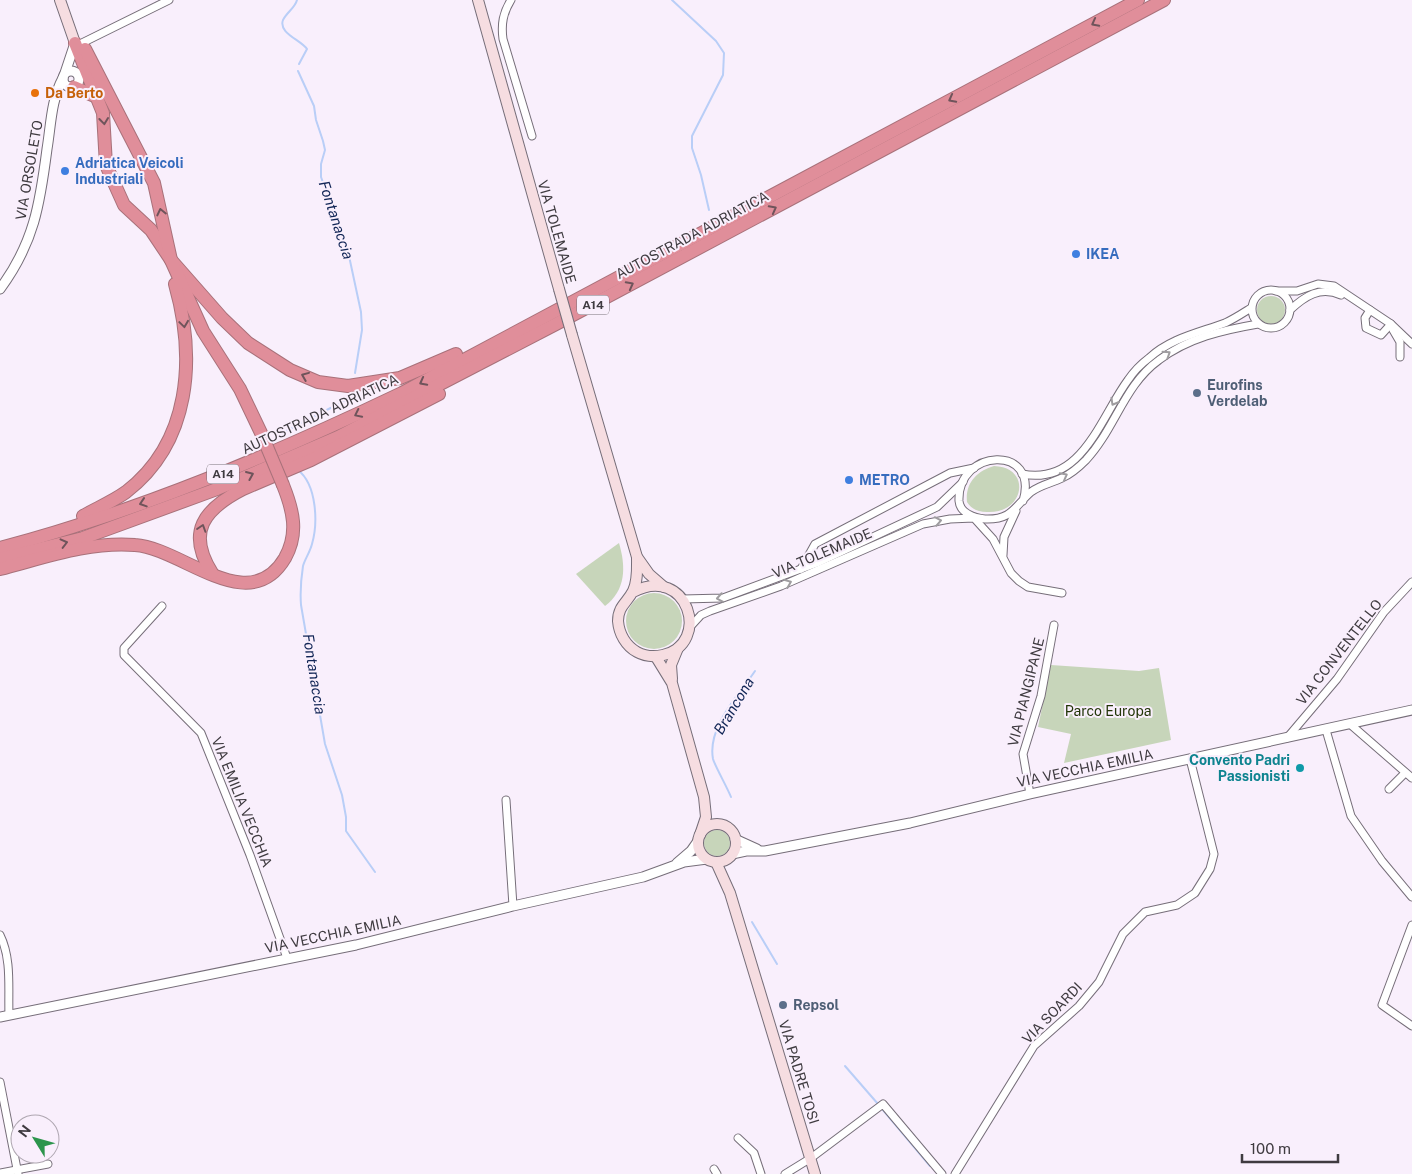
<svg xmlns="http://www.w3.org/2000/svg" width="1412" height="1174" font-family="'Public Sans',sans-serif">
  <rect width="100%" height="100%" fill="#f9effc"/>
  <!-- green -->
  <g fill="#c7d5ba">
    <circle cx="1271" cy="310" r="14"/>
    <path d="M994,466C1032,467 1025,514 987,512C978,512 971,509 967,502C965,483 977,471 994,466Z"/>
    <path d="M619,543C626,567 626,590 605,606L576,574Z"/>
    <circle cx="654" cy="621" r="28"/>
    <polygon points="1051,665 1139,671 1159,668 1171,740 1064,763 1071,734 1038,727"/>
    <circle cx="717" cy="843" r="13"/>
  </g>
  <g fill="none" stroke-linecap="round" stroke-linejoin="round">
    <!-- stream -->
    <g stroke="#b9cef7" stroke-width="2">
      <path d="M297,0C295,8 287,12 283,20C278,33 301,40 307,49L299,64"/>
      <polyline points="672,0 716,41 724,53 723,75 692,136 692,148 701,175 709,210"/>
      <polyline points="298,71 314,106 316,120 323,141 325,150 321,164 321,177 349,256 361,312 362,330 355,373"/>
      <polyline points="280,436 284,432 348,399 354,391"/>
      <path d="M298,470C317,485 318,523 312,544C310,552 305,559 303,566C301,579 300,592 301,605L325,744L342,795L346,817V831L375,872"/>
      <path d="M731,797C727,787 715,766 713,759C707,727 739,695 755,671"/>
      <polyline points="752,922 777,964"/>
      <polyline points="845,1066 878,1104"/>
      <polyline points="883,1110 930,1166"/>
    </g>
    <!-- minor casing -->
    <g stroke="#766e79" stroke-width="9">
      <g id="minor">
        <path d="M511,0C503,13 501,24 503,39L532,136"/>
        <polyline points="82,43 169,0"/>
        <circle cx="1271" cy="309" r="19"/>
        <polyline points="1276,291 1297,291 1318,284 1334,286 1391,324 1412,344"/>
        <path d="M1290,310C1305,296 1320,286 1341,295"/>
        <polyline points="1370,310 1365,318 1366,328 1381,335 1391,324"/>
        <polyline points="1393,330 1400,342 1400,357"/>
        <path d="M1022,474C1082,486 1100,418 1128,380C1134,371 1141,364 1149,358C1171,338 1198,333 1225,323C1234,319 1243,313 1251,308"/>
        <path d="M1023,501C1040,444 957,448 959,501C960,513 974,518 985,519C1012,520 1014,507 1031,492C1040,485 1052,483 1062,478C1071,474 1079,467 1086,460C1115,429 1124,385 1159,360C1188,338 1223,330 1258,324"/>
        <polyline points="1003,555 1004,537 1016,511"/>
        <polyline points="801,569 815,544 950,473 974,468"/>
        <polyline points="683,599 723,598 817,563 937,507 963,482"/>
        <polyline points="162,606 124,648 124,655 201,733 250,855 287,958"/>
        <polyline points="690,627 701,615 710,611 781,586 923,524 950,519 974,518 993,539 1011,573 1019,581 1028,587 1062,593"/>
        <polyline points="1350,724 1412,778"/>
        <polyline points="1326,730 1351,816 1382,861 1412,897"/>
        <polyline points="1287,738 1337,679 1384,612 1412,582"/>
        <polyline points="1389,789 1405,773"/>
        <polyline points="1030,794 1023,754 1041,696 1054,625"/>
        <polyline points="506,800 513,906"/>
        <polyline points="1412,925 1382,1005 1412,1026"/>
        <path d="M0,935C12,959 8,989 9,1015"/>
        <polyline points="0,1082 18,1174"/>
        <polyline points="738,1138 754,1153 761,1174"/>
        <polyline points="714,1169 717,1174"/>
        <polyline points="0,1173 48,1164"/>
        <polyline points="785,1174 811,1158 883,1104 942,1174"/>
        <polyline points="955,1174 1034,1046 1079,1006 1099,982 1123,934 1145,912 1177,905 1195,893 1210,869 1214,854 1190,759"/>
      </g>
    </g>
    <!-- tertiary casing -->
    <g stroke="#766e79" stroke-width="11">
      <g id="tertiary">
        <circle cx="71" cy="79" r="8"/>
        <polyline points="65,73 75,43"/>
        <path d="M0,289C34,243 40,204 47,149C51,125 51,100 63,78"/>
        <polyline points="735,839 757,849"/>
        <polyline points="732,854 746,851 765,851 910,823 1030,794 1412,710"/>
        <polyline points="677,863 691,851 698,841"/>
        <polyline points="0,1017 356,945 513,906 643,877 684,862 707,859"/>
      </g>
    </g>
    <!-- secondary casing -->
    <g stroke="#766e79" stroke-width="12">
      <g id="secondary">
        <polyline points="60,0 75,43"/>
        <polyline points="478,0 559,289"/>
        <polyline points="572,335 637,557 649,574 664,587"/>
        <path d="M633,592C688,563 712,644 663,655C654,657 646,657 637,652C626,646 619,634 618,621C618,606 627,603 633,591C638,581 637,568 637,557"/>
        <polyline points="656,657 672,683 704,797 706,817 700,835"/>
        <polyline points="672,679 671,665 678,648"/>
        <circle cx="717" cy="843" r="19"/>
        <polyline points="716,862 730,893 815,1174"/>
      </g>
    </g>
    <!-- motorway casing -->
    <g stroke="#a8717a" stroke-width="14">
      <g id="motorway">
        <polyline points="75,43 103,113 106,165 124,205 151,230 171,260 222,318 248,343 290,370 318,382 348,386 400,378 456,354"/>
        <polyline points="85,49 154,183 171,260 203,331 240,389 262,435"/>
        <polyline points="74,87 97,97"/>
        <path d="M83,516C97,508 112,502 126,492C191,442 196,358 175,284"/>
        <path d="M0,548C140,511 272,455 402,393L1138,0"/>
        <polyline points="0,559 83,538 217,489 338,437 556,324 1164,0"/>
        <path d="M0,569C43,558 90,541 135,545C182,548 249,619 285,558C299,533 293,510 283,485"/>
        <path d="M212,573C186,532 204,509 243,489L311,460L439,394"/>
      </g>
    </g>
    <!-- minor -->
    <use href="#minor" stroke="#fff" stroke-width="7"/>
    <!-- tertiary -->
    <use href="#tertiary" stroke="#fff" stroke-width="9"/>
    <!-- secondary -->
    <use href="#secondary" stroke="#f6dde1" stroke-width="10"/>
    <!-- motorway -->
    <use href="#motorway" stroke="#e08e9a" stroke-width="12"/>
    <!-- secondary-bridge casing -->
    <g stroke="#766e79" stroke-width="12" stroke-linecap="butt">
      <polyline id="secondary-bridge" points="559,289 572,335"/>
    </g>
    <!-- motorway-bridge casing -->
    <g stroke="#a8717a" stroke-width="14" stroke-linecap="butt">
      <polyline id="motorway-bridge" points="262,435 283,485"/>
    </g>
    <!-- secondary-bridge -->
    <use href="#secondary-bridge" stroke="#f6dde1" stroke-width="10"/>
    <!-- motorway-bridge -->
    <use href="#motorway-bridge" stroke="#e08e9a" stroke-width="12"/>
  </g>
  <!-- one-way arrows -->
  <defs><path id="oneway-chevron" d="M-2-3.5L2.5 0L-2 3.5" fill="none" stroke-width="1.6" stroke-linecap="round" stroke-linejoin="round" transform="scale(1.25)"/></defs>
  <g stroke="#6f545b">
    <use href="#oneway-chevron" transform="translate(1095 23) rotate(152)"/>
    <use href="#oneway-chevron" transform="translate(952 99) rotate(152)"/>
    <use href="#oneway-chevron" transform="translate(104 121) rotate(83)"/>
    <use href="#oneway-chevron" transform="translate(773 209) rotate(-28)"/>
    <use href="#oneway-chevron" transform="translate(161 212) rotate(-103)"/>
    <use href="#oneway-chevron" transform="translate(630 285) rotate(-28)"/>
    <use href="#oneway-chevron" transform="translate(184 324) rotate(82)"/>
    <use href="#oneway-chevron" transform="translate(305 376) rotate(-158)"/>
    <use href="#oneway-chevron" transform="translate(423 382) rotate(152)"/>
    <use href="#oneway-chevron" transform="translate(358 414) rotate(154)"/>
    <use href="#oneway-chevron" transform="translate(250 475) rotate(-23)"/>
    <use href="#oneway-chevron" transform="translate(143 503) rotate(162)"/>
    <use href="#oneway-chevron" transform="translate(202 528) rotate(-72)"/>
    <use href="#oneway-chevron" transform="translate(64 543) rotate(-14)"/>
  </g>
  <g stroke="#9f9da0">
    <use href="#oneway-chevron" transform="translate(1167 354) rotate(-33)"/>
    <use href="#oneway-chevron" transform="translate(1114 402) rotate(120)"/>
    <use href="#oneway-chevron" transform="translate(1064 476) rotate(-28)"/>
    <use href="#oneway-chevron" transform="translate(938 521) rotate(-11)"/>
    <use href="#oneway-chevron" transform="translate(788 583) rotate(-22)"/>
    <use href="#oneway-chevron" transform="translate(720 598) rotate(170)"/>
  </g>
  <!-- markers -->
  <circle fill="#e8710a" stroke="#f9effc" stroke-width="2" cx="35" cy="93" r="5"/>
  <g fill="#3f7fe0" stroke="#f9effc" stroke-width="2">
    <circle cx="65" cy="171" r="5"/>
    <circle cx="1076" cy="254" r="5"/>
    <circle cx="849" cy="480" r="5"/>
  </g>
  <g fill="#5c6f8a" stroke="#f9effc" stroke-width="2">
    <circle cx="1197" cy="393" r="5"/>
    <circle cx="783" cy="1005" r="5"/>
  </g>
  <circle fill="#0f9aa8" stroke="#f9effc" stroke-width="2" cx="1300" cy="768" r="5"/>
  <g text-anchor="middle" stroke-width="4" stroke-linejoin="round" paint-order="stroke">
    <!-- shield labels -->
    <g fill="#f9effc" stroke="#777178" stroke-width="1">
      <rect x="577" y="295.5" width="32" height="19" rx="4"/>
      <rect x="207" y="464.5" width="32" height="19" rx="4"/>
    </g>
    <g font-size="12" font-weight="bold" fill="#3f3b40">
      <text x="593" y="309">A14</text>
      <text x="223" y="478">A14</text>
    </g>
    <!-- food labels -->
    <g font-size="14" font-weight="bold" fill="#c56008" stroke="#f9effc" text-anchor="start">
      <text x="45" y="98">Da Berto</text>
    </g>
    <!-- shop labels -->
    <g font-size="14" font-weight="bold" fill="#366cbe" stroke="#f9effc" text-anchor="start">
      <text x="75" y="168">Adriatica Veicoli<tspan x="75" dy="16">Industriali</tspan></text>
      <text x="1086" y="259">IKEA</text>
      <text x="859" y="485">METRO</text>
    </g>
    <!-- street labels -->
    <g font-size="14" fill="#3f3b40" stroke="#f9effc">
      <text transform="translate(29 170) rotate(-80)" y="5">VIA ORSOLETO</text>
      <text transform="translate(557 232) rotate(74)" y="5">VIA TOLEMAIDE</text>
      <text transform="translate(692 235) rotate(-28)" y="5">AUTOSTRADA ADRIATICA</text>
      <text transform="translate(320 414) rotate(-25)" y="5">AUTOSTRADA ADRIATICA</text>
      <text transform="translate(822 553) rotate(-23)" y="5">VIA TOLEMAIDE</text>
      <text transform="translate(1339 652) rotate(-52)" y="5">VIA CONVENTELLO</text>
      <text transform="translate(1026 692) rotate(-76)" y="5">VIA PIANGIPANE</text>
      <text transform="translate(1085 768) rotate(-12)" y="5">VIA VECCHIA EMILIA</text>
      <text transform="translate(242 802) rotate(68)" y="5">VIA EMILIA VECCHIA</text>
      <text transform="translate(333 934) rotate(-12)" y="5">VIA VECCHIA EMILIA</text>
      <text transform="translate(1052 1013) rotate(-46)" y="5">VIA SOARDI</text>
      <text transform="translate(799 1072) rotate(73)" y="5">VIA PADRE TOSI</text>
    </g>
    <!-- service labels -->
    <g font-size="14" font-weight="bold" fill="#4e5e75" stroke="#f9effc" text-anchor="start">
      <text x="1207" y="390">Eurofins<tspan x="1207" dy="16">Verdelab</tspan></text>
      <text x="793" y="1010">Repsol</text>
    </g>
    <!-- park labels -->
    <g font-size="14" fill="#223507" stroke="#f9effc">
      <text x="1108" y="716">Parco Europa</text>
    </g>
    <!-- culture labels -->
    <g font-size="14" font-weight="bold" fill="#0d838f" stroke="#f9effc" text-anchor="end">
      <text x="1290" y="765">Convento Padri<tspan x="1290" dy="16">Passionisti</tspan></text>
    </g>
    <!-- water labels -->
    <g font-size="15" font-style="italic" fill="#112556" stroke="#f9effc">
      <text transform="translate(336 220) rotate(72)" y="5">Fontanaccia</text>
      <text transform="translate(314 674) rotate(81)" y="5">Fontanaccia</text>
      <text transform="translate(734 706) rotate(-59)" y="5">Brancona</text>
    </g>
  </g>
  <!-- north arrow -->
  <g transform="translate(35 1139) rotate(307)"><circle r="24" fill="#f9effc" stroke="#afa7b1"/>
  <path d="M0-4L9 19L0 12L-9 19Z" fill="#2c954c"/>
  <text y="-8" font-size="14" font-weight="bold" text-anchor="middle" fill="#3f3b40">N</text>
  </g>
  <!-- scale -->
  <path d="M1242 1154v8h96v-8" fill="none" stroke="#3f3b40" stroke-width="2.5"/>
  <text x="1250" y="1154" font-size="15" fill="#3f3b40" stroke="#f9effc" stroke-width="4" paint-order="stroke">100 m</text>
</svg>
